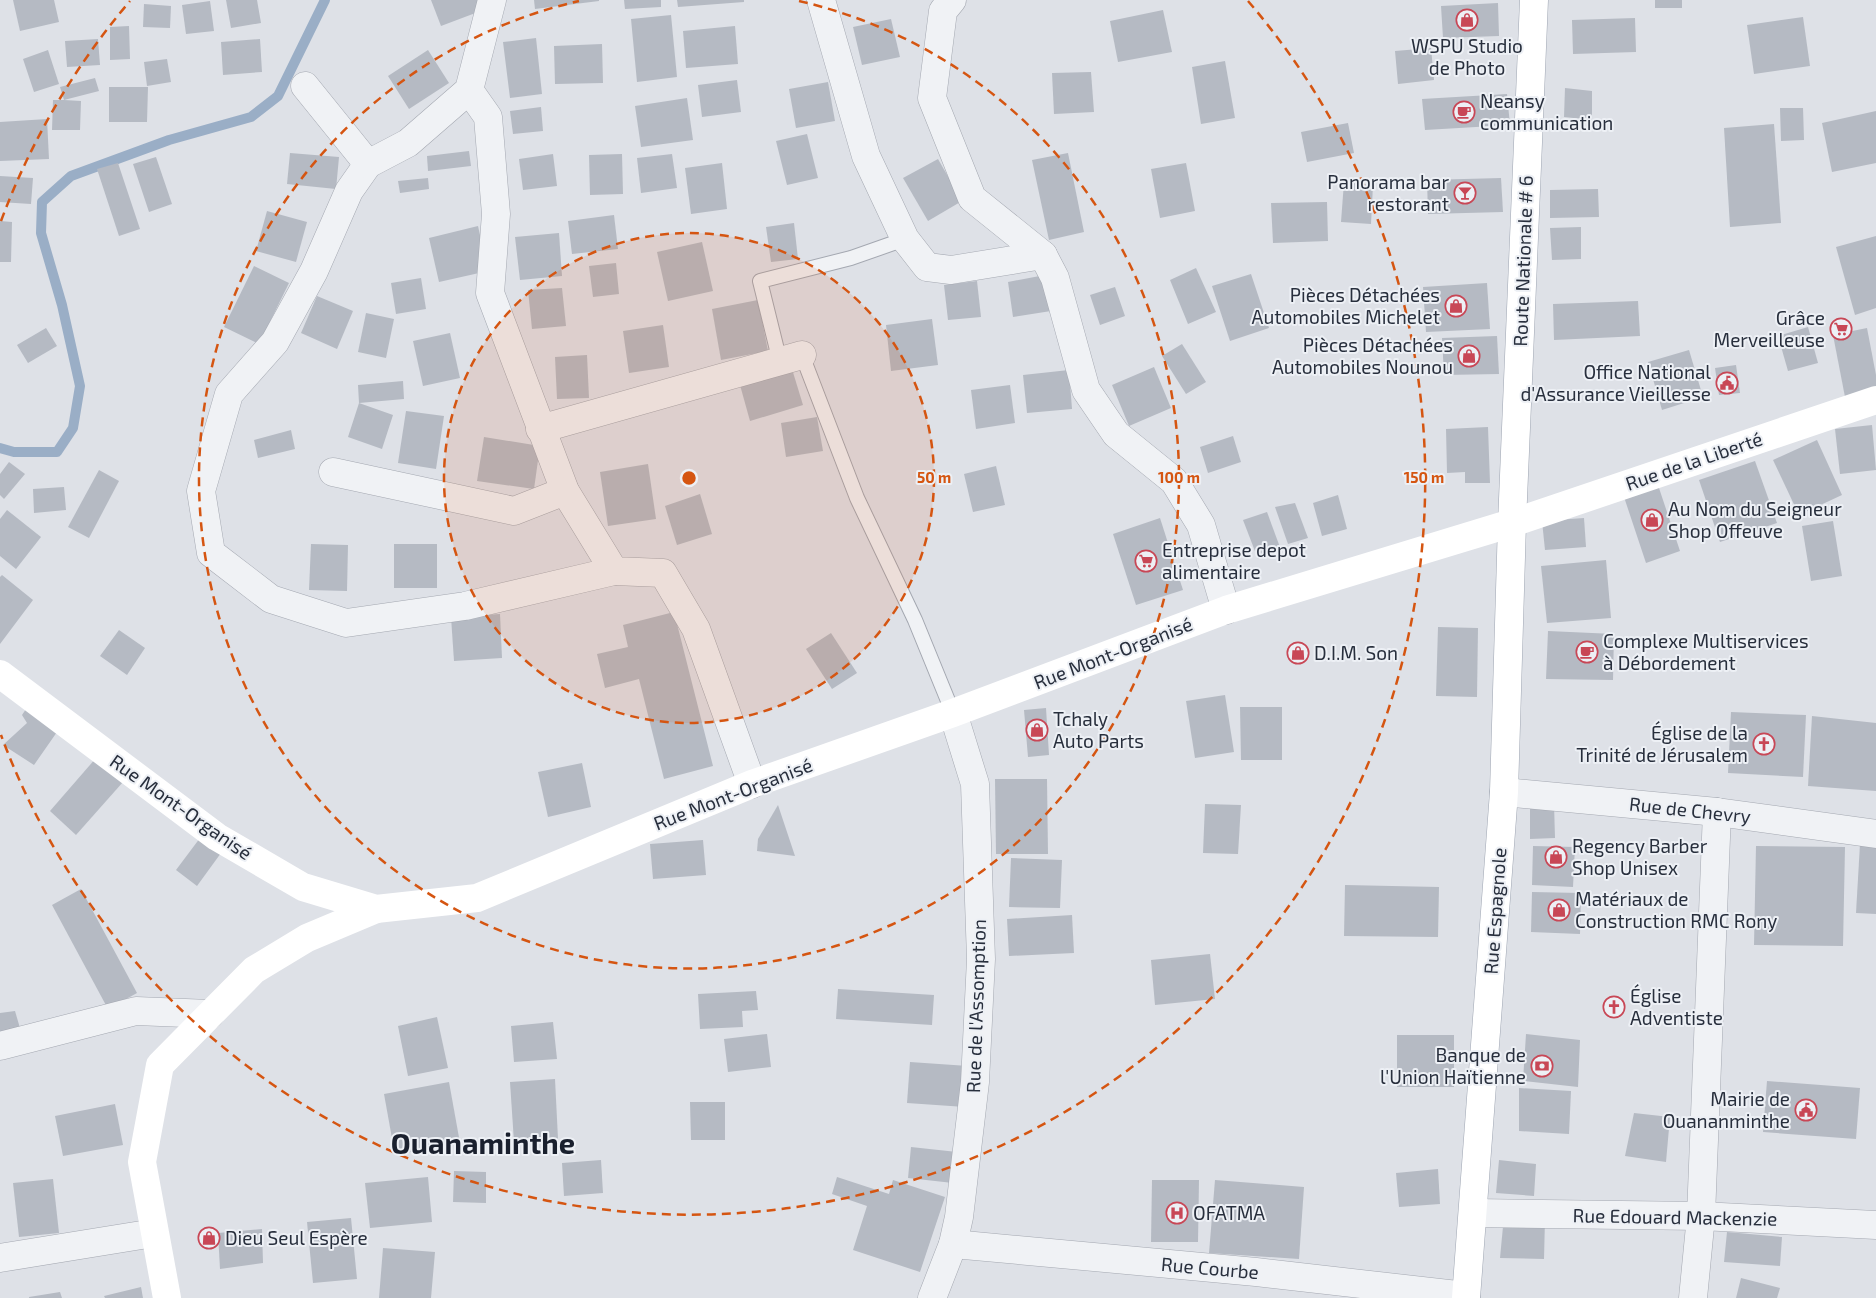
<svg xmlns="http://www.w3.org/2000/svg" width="1876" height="1298" font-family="'Exo 2',sans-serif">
  <rect width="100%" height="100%" fill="#dee1e7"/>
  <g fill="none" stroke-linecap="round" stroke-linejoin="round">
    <!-- stream -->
    <polyline stroke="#9aaec6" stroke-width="10" points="0,448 14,452 57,452 73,428 80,386 62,305 41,233 42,202 71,176 169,140 251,117 278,96 325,0"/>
  </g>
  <!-- building -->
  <g fill="#b5bac3">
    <polygon points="13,0 54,0 59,22 20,31"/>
    <polygon points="226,0 257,0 261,23 231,28"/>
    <polygon points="431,0 483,0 486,9 441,26"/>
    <polygon points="534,0 599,0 599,1 535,9"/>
    <polygon points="624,0 661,0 661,7 625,9"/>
    <polygon points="677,0 744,0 744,2 678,7"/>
    <rect x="1655" y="0" width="27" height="8"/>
    <polygon points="210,1 214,31 186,34 182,5"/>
    <polygon points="1498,3 1499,36 1443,38 1441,6"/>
    <polygon points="144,4 171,6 170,28 143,27"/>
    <polygon points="1163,10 1172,52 1118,62 1110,21"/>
    <polygon points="671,15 677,77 637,82 631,19"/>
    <polygon points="1803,17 1810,66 1754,74 1747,25"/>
    <polygon points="1635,18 1636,52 1573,54 1572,20"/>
    <polygon points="891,19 900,57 862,65 853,27"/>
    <polygon points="129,26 130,59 110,60 110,27"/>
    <polygon points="735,26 738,64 686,68 683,31"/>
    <polygon points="536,38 542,94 510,98 503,42"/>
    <polygon points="98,39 100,65 67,67 65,41"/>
    <polygon points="260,39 262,72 223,75 221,42"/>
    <polygon points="602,44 603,83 555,84 554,46"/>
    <polygon points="1431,48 1434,80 1398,84 1395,51"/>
    <polygon points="48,50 59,84 34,92 23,59"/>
    <polygon points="428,50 449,83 409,109 388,76"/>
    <polygon points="167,59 171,82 147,86 144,62"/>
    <polygon points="1225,61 1235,118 1201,124 1192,67"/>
    <polygon points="1091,72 1094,112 1054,114 1052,73"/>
    <polygon points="95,78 99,91 64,100 81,101 80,130 52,130 53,100 64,100 60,87"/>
    <polygon points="737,80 741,112 702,117 698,85"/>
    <polygon points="828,82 835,121 796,128 789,89"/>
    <polygon points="109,87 148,87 147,122 109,122"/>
    <polygon points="1565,88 1592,91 1592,120 1564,117"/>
    <polygon points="1507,94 1510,125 1425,130 1422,99"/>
    <polygon points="687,98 693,140 641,147 635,106"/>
    <polygon points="541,107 543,131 513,134 510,111"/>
    <polygon points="1780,108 1803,108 1804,140 1781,141"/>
    <polygon points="1876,111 1876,163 1832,172 1822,123"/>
    <polygon points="47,119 49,159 0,161 0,122"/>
    <polygon points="1348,123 1354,153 1307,162 1301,132"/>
    <polygon points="1774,124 1781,223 1730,227 1724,128"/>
    <polygon points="807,134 818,178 787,185 776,141"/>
    <polygon points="469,151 471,166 428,171 427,156"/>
    <polygon points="290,153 339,157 336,189 287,184"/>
    <polygon points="1068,153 1084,232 1049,240 1032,160"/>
    <polygon points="553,154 557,186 523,190 519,159"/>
    <polygon points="622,154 623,194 590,195 589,155"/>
    <polygon points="672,154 677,188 641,193 637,158"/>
    <polygon points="156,157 172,204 149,212 133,164"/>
    <polygon points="938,159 962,201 928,221 903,178"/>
    <polygon points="118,163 140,229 119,236 97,169"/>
    <polygon points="722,163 727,209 691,214 685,168"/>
    <polygon points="1186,163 1195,211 1160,218 1151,169"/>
    <polygon points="0,176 33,178 31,204 0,202"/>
    <polygon points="428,178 429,189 400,193 398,181"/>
    <polygon points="1501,178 1503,212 1428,214 1427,180"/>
    <polygon points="1344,182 1373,185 1371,224 1341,222"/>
    <polygon points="1598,189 1599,217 1550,218 1550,190"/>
    <polygon points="1327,202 1328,241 1273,243 1271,203"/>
    <polygon points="267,211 307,222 296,262 256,251"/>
    <polygon points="614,215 618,249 572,254 568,221"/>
    <polygon points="0,221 12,222 11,262 0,262"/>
    <polygon points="794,223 798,259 771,262 766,227"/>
    <polygon points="478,226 488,271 439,282 429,238"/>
    <polygon points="1581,227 1581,259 1552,260 1550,228"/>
    <polygon points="559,233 562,276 520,280 515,237"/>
    <polygon points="1876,236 1876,308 1855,315 1836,247"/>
    <polygon points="702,242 713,291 668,301 657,252"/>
    <polygon points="616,263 619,294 593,297 589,266"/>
    <polygon points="254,266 289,283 259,344 224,327"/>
    <polygon points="1196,268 1216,312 1188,324 1170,280"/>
    <polygon points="1251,274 1269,328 1230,341 1212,286"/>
    <polygon points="1045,275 1051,311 1013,317 1008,282"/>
    <polygon points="421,278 426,309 396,314 391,283"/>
    <polygon points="977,281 981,317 948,320 944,285"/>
    <polygon points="1487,283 1490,329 1426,332 1423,287"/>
    <polygon points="1115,287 1125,316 1100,325 1090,295"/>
    <polygon points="562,288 566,326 532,329 528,290"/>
    <polygon points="317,296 353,311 337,349 301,333"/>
    <polygon points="758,300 768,351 721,360 712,309"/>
    <polygon points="1638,301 1640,336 1554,340 1553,304"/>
    <polygon points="366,313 394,319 386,358 358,352"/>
    <polygon points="932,319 938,365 891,371 886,325"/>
    <polygon points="663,325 669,367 629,373 623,331"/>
    <polygon points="1808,327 1818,363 1788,371 1778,336"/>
    <polygon points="46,328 57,346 28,363 17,345"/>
    <polygon points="1867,328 1876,375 1876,391 1845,397 1833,335"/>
    <polygon points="450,333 460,378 423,386 413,341"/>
    <polygon points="1497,336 1499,374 1444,375 1442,338"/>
    <polygon points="1182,344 1206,382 1186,394 1162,356"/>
    <polygon points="1689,350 1703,397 1662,410 1648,362"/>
    <polygon points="587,355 589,398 557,399 555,357"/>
    <polygon points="1736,365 1740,393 1719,395 1715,368"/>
    <polygon points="1154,367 1171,408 1129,426 1112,385"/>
    <polygon points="792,369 803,405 750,421 740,385"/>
    <polygon points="1069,370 1072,409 1027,413 1023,375"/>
    <polygon points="403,381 404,399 359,403 393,415 382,449 348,437 359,403 358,385"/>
    <polygon points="1010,385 1015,423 976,429 971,390"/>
    <polygon points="406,411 444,416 436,469 398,463"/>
    <polygon points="817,417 823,451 786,457 781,423"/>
    <polygon points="1872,425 1876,470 1840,474 1835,429"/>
    <polygon points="1488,427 1490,483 1465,483 1465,472 1447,473 1446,429"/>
    <polygon points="291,430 295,449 258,458 254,440"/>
    <polygon points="1233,436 1241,462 1208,473 1200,447"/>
    <polygon points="484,437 540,446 534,489 477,481"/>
    <polygon points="1817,440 1842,495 1799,515 1773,460"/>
    <polygon points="1755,461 1777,523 1720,542 1699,480"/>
    <polygon points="9,462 25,474 4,499 0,495 0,474"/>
    <polygon points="648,464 656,519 608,526 600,472"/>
    <polygon points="996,466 1005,505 973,512 964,474"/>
    <polygon points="99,470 119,481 89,538 68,527"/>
    <polygon points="1658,485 1680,551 1646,563 1624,497"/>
    <polygon points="64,487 66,510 34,513 33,489"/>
    <polygon points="700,494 712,534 677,545 665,506"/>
    <polygon points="1338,495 1347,529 1322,536 1313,503"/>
    <polygon points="1295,503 1308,538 1288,544 1275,507"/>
    <polygon points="7,510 41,537 16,569 0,556 0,519"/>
    <polygon points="1267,512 1281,550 1258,559 1243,520"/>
    <polygon points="1160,518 1183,590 1136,605 1113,534"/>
    <polygon points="1584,518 1586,547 1545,550 1542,521"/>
    <polygon points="1833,521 1842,576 1811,581 1802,526"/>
    <polygon points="311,544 348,545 347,591 309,590"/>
    <rect x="394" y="544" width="43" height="44"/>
    <polygon points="1606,560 1611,618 1547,623 1541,566"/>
    <polygon points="2,575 33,600 0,644 0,577"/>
    <polygon points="674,612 713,766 664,779 639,679 605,688 597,654 628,647 623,625"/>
    <polygon points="500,614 502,658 454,661 451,617"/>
    <polygon points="1438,627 1478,628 1477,697 1436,696"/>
    <polygon points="119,630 145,648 127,675 100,656"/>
    <polygon points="1548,631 1614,634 1613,680 1546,679"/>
    <polygon points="831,633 857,673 832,689 806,649"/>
    <polygon points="1225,695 1234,752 1195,758 1186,701"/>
    <polygon points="28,706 57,732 34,765 3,745 27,723 22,715"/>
    <polygon points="1240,707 1282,707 1282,760 1241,760"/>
    <polygon points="1046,708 1049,755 1028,757 1024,710"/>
    <polygon points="1731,712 1806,715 1803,777 1728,773"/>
    <polygon points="1812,716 1876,723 1876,791 1808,786"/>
    <polygon points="96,758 123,782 76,835 50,811"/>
    <polygon points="582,763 591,807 548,817 538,772"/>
    <polygon points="995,779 1047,779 1048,854 996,854"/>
    <polygon points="1205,804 1241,805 1238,854 1203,853"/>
    <polygon points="1554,804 1555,838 1530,839 1530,805"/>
    <polygon points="778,805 795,856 757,851 758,839"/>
    <polygon points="200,838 221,853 197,886 176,870"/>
    <polygon points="703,840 706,875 653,879 650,844"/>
    <polygon points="1860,844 1876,845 1876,914 1856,913"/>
    <polygon points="1533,846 1575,847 1573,887 1532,885"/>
    <polygon points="1756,846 1845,847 1843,946 1754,945"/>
    <polygon points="1011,858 1062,860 1060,908 1009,907"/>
    <polygon points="1345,885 1439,887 1438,937 1344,936"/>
    <polygon points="81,889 137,993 108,1009 52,905"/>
    <polygon points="1532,892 1581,893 1580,934 1531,932"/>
    <polygon points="1072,915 1074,953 1009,956 1007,919"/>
    <polygon points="1210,954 1215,999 1155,1005 1151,960"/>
    <polygon points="838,989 934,995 932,1025 836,1019"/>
    <polygon points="756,991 758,1010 742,1011 743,1027 700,1029 698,994"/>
    <polygon points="15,1011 22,1035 0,1041 0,1013"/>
    <polygon points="437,1017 448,1068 408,1076 398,1026"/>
    <polygon points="553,1022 557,1059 514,1062 511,1026"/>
    <polygon points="767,1034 771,1067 728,1072 724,1039"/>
    <polygon points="1526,1034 1580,1040 1578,1087 1523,1081"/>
    <rect x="1397" y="1035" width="57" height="52"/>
    <polygon points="910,1062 968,1066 965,1107 907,1103"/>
    <polygon points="555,1079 558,1139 514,1142 510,1082"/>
    <polygon points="1767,1081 1860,1088 1856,1139 1763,1132"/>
    <polygon points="449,1082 460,1143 395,1155 384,1094"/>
    <polygon points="1519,1088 1571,1091 1569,1134 1519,1131"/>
    <polygon points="690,1102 725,1102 725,1140 691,1140"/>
    <polygon points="115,1104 123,1145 63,1156 55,1116"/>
    <polygon points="1634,1113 1670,1117 1666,1162 1625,1156"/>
    <polygon points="911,1147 957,1152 953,1183 908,1178"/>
    <polygon points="601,1160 603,1193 564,1196 562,1163"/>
    <polygon points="1499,1160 1536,1164 1534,1196 1496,1193"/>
    <polygon points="1438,1169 1440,1204 1399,1207 1396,1173"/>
    <polygon points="454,1171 486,1172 486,1203 453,1202"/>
    <polygon points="428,1177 432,1222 370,1228 365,1183"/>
    <polygon points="837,1177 889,1194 893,1180 945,1197 920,1272 853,1250 867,1206 832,1194"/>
    <polygon points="53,1179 59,1233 19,1237 13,1183"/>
    <polygon points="1152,1180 1199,1180 1198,1242 1151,1242"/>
    <polygon points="1215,1180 1304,1187 1299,1259 1209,1253"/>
    <polygon points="1504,1216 1545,1218 1544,1259 1500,1258"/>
    <polygon points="351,1218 357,1279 313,1283 307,1222"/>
    <polygon points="262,1229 263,1263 220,1269 218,1233"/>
    <polygon points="1727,1232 1782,1237 1780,1266 1724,1262"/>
    <polygon points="383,1248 435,1252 431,1298 379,1298"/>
    <polygon points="1741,1278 1780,1288 1777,1298 1736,1298"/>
    <polygon points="141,1287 143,1298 105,1298 104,1296"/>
    <polygon points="60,1292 62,1298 29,1298 29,1297"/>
  </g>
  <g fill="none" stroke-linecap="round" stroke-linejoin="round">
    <!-- lane casing -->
    <g stroke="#a4a8b1" stroke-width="16">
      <g id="lane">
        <polyline points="802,355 857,498 915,620 953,713"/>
        <polyline points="780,362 760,281 851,258 905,239"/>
      </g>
    </g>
    <!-- street casing -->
    <g stroke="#a4a8b1" stroke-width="29">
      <g id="street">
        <polyline points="492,0 469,90 408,143 368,164 349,191 314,271 275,342 229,394 201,491 211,553 271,599 346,623 465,606 614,571"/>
        <polyline points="821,0 866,156 905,239 927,267 951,270 1043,255 972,198 932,98 943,11 952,0"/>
        <polyline points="305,86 368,164"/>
        <polyline points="469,90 488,117 496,214 490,293 565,491 614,571 663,573 696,629 752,784"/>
        <polyline points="1043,255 1055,278 1086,390 1116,434 1174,481 1201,525 1226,610"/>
        <polyline points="540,429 802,355"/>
        <polyline points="333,472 514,511 565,491"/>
        <polyline points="1504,792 1717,812 1876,834"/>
        <polyline points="0,1046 136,1011 210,1014"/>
        <polyline points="1474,1213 1701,1216 1876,1225"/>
        <polyline points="953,1244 1256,1272 1466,1296"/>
        <polyline points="0,1258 154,1233"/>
        <polyline points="932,1298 953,1244 959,1217 975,1082 981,959 975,784 953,713"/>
        <polyline points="1693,1298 1701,1216 1717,812"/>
      </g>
    </g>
    <!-- primary casing -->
    <g stroke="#9ea5b2" stroke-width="29">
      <polyline id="primary" points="1466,1298 1504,792 1512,523 1534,0"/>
    </g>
    <!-- lane -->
    <use href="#lane" stroke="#f0f2f5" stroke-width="14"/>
    <!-- street -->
    <use href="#street" stroke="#f0f2f5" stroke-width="28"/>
    <!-- secondary -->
    <g stroke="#fff" stroke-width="28">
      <polyline points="0,674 217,837 303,887 376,909 477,898 752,784 953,713 1226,610 1512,523 1876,400"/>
      <polyline points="167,1298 142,1162 160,1065 254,970 307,938 376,909"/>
    </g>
    <!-- primary -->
    <use href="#primary" stroke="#fff" stroke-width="28"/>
  </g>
  <!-- distance rings -->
  <circle cx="689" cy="478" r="245" fill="#d55511" fill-opacity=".12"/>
  <g fill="none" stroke="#d55511" stroke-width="2.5" stroke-dasharray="9 6">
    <circle cx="689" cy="478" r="245"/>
    <path d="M799 1A490 490 0 1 1 579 1"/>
    <path d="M1 221A735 735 0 0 1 130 1M1248 1A735 735 0 1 1 1 735"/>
  </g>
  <!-- icons -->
  <defs>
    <g id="shop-ring" transform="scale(1.125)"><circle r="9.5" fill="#edf0f5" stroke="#c84756" stroke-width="1.5"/><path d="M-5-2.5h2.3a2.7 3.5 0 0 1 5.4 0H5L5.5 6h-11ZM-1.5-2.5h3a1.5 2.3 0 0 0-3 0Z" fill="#c84756"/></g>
    <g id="cafe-ring" transform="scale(1.125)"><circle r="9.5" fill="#edf0f5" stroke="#c84756" stroke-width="1.5"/><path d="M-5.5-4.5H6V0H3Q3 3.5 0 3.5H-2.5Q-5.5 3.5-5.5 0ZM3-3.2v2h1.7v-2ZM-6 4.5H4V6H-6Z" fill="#c84756"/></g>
    <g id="bar-ring" transform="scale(1.125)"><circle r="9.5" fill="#edf0f5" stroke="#c84756" stroke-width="1.5"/><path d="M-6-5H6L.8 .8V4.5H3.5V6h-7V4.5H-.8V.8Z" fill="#c84756"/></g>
    <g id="supermarket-ring" transform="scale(1.125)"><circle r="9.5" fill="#edf0f5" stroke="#c84756" stroke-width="1.5"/><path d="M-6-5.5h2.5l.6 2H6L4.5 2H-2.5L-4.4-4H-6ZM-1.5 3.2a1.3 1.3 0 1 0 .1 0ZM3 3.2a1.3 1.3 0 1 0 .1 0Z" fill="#c84756"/></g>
    <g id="civic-ring" transform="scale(1.125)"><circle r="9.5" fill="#edf0f5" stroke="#c84756" stroke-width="1.5"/><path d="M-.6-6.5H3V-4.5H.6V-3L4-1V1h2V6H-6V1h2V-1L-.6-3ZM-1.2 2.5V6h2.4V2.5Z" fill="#c84756"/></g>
    <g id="church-ring" transform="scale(1.125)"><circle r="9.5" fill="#edf0f5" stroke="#c84756" stroke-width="1.5"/><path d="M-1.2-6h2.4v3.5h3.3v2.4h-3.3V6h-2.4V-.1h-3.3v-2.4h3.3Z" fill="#c84756"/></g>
    <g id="bank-ring" transform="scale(1.125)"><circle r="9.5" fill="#edf0f5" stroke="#c84756" stroke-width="1.5"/><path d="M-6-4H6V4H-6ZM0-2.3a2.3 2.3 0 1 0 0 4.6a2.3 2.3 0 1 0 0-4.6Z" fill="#c84756"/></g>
    <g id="hospital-ring" transform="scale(1.125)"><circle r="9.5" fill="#edf0f5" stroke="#c84756" stroke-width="1.5"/><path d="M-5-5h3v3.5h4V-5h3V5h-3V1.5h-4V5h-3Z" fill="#c84756"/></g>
  </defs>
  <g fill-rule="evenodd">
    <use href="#shop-ring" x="1467" y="20"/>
    <use href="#cafe-ring" x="1464" y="112"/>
    <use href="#bar-ring" x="1465" y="193"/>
    <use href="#shop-ring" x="1456" y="306"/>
    <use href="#supermarket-ring" x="1841" y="329"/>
    <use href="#shop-ring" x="1469" y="356"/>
    <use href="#civic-ring" x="1727" y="383"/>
    <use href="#shop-ring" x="1652" y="520"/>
    <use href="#supermarket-ring" x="1146" y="561"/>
    <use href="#cafe-ring" x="1587" y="652"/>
    <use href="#shop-ring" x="1298" y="653"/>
    <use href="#shop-ring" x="1037" y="730"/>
    <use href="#church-ring" x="1764" y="744"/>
    <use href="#shop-ring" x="1556" y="857"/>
    <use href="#shop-ring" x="1559" y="910"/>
    <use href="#church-ring" x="1614" y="1007"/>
    <use href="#bank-ring" x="1542" y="1066"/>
    <use href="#civic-ring" x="1806" y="1110"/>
    <use href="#hospital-ring" x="1177" y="1213"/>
    <use href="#shop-ring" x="209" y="1238"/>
  </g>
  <g text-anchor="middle" stroke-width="4" stroke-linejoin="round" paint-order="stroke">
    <!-- poi labels -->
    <g font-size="19" fill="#282f3d" stroke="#edf0f5" text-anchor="start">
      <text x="1467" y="53" text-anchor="middle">WSPU Studio<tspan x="1467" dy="22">de Photo</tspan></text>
      <text x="1480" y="108">Neansy<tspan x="1480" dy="22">communication</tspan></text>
      <text x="1449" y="189" text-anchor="end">Panorama bar<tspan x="1449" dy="22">restorant</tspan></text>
      <text x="1440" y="302" text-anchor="end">Pièces Détachées<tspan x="1440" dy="22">Automobiles Michelet</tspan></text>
      <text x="1825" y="325" text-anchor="end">Grâce<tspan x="1825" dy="22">Merveilleuse</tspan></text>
      <text x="1453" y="352" text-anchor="end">Pièces Détachées<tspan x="1453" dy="22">Automobiles Nounou</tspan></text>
      <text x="1711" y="379" text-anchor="end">Office National<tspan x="1711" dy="22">d'Assurance Vieillesse</tspan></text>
      <text x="1668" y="516">Au Nom du Seigneur<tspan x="1668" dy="22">Shop Offeuve</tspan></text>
      <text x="1162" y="557">Entreprise depot<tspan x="1162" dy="22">alimentaire</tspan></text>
      <text x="1603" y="648">Complexe Multiservices<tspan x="1603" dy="22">à Débordement</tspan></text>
      <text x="1314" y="660">D.I.M. Son</text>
      <text x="1053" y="726">Tchaly<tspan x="1053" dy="22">Auto Parts</tspan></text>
      <text x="1748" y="740" text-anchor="end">Église de la<tspan x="1748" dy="22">Trinité de Jérusalem</tspan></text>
      <text x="1572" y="853">Regency Barber<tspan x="1572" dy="22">Shop Unisex</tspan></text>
      <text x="1575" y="906">Matériaux de<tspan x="1575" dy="22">Construction RMC Rony</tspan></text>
      <text x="1630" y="1003">Église<tspan x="1630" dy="22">Adventiste</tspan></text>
      <text x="1526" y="1062" text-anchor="end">Banque de<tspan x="1526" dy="22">l'Union Haïtienne</tspan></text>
      <text x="1790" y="1106" text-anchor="end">Mairie de<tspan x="1790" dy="22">Ouananminthe</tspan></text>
      <text x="1193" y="1220">OFATMA</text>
      <text x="225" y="1245">Dieu Seul Espère</text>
    </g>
    <!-- street labels -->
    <g font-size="19" fill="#282f3d" stroke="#edf0f5">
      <text transform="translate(1523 261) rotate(-88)" y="7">Route Nationale # 6</text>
      <text transform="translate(1694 461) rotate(-19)" y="7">Rue de la Liberté</text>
      <text transform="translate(1113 653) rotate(-21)" y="7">Rue Mont-Organisé</text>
      <text transform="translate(733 794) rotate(-21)" y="7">Rue Mont-Organisé</text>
      <text transform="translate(181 807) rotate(35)" y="7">Rue Mont-Organisé</text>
      <text transform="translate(1690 810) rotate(6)" y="7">Rue de Chevry</text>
      <text transform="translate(1495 911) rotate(-86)" y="7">Rue Espagnole</text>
      <text transform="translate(976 1006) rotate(-88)" y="7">Rue de l'Assomption</text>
      <text transform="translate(1675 1217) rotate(1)" y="7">Rue Edouard Mackenzie</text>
      <text transform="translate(1210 1268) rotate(5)" y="7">Rue Courbe</text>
    </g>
    <!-- town labels -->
    <g font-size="29" font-weight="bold" fill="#1a202e" stroke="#edf0f5">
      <text x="483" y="1154">Ouanaminthe</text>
    </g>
  </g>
  <circle cx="689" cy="478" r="8" fill="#d55511" stroke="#edf0f5" stroke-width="2.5"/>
  <g font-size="15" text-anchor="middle" font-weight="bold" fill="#d55511" stroke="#edf0f5" stroke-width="4" stroke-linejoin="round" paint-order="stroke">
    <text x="934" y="483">50 m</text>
    <text x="1179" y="483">100 m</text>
    <text x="1424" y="483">150 m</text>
  </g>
</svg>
